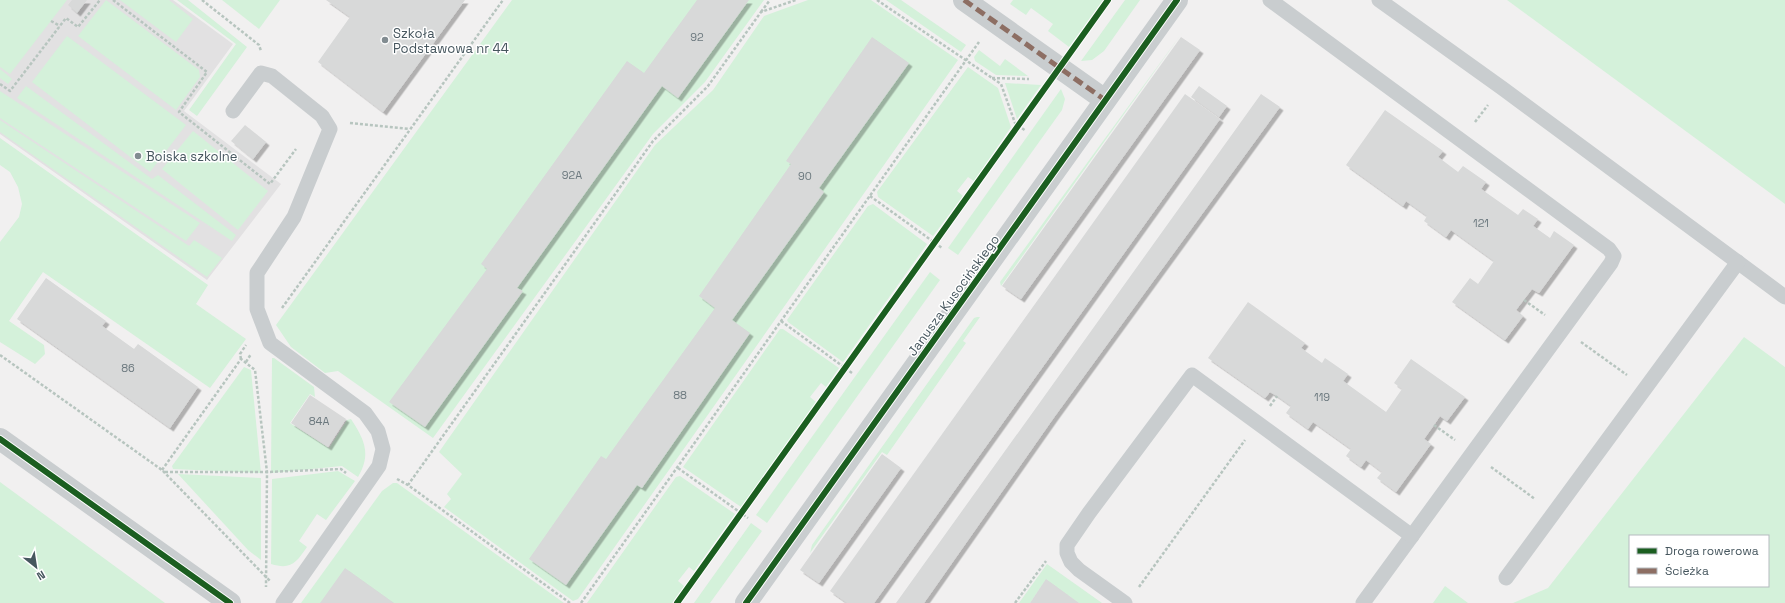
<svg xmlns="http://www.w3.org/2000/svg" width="1785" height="603" font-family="'Space Grotesk',sans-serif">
  <defs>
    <filter id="shadow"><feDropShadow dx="3.5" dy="3.5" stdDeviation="0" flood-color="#0004"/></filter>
  </defs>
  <rect width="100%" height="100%" fill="#f1f0f0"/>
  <!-- education -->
  <polygon fill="#e2e1e2" points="0,0 173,0 233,44 184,111 281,184 207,280 0,134"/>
  <!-- green -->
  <g fill="#d4f1da" fill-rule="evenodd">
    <polygon points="0,0 67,0 10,74 0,67"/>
    <polygon points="106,0 199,70 200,77 176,110 78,36"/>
    <polygon points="120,0 169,0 193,19 176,42"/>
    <polygon points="177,0 188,0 247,47 197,116 189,110 236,44"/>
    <polygon points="222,0 280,0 259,29"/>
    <polygon points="512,0 764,0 705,82 653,134 433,438 338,371 325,373 291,347 276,325"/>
    <polygon points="808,0 871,0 958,60 578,599 573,601 444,507 451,499 447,494 462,474 439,452 655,145 713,90 764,16"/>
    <polygon points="886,0 901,0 966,45 961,52"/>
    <polygon points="1013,0 1103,0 1069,47 1048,31 1053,24 1031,8 1026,15 1010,4"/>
    <polygon points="1125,0 1140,0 1104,51 1092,60 1081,61"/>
    <polygon points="1507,0 1785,0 1785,204"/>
    <polygon points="1182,33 1001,286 1000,282"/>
    <polygon points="67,36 186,125 150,172 32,82"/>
    <polygon points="979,50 1000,66 1005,59 1028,76 996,75 975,61 974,57"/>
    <polygon points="968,67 998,88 1011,127 974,181 968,177 957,191 963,196 933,236 878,197 877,192"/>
    <polygon points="0,69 12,79 8,84 0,78"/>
    <polygon points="1005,83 1041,85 1017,119"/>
    <polygon points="26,86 152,179 158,175 236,235 232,241 17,98"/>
    <polygon points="1061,89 1065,99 1062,110 958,255 948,248"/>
    <polygon points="0,91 200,223 186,241 0,118"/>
    <polygon points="0,120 189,246 194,240 222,258 207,277 0,132"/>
    <polygon points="193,131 268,191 238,230 162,169"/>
    <polygon points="0,138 208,285 196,304 246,339 210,388 43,272 9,321 44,345 45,354 35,364 0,342 0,242 19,217 22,204 18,187 10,172 0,165"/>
    <polygon points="873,204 927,244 843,362 788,322 787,320 868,206"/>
    <polygon points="930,272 940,280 767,523 756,515"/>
    <polygon points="977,317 980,317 963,341 966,343 887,455 882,452 810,553 812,545 974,318"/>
    <polygon points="780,329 783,329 839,368 826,387 821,383 810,397 816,402 741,507 683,467"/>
    <path d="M1744,337L1785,367V603H1513L1548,588ZM1630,536H1768V586H1630Z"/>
    <path d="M272,358H274L314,387L315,397L310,394L290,423L329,448L347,420L351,419C364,439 372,454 358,477L342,466L271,473Z"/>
    <polygon points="244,367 251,370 261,473 173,469 172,466"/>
    <path d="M338,471L355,481L326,520L317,514L299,541L307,547C296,563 291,570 271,564L272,479Z"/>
    <polygon points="178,474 261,478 261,560 248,550"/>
    <polygon points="680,476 735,514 694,571 689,567 678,581 684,586 672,603 587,603 676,477"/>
    <polygon points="0,482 165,603 0,603"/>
    <polygon points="393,483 397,483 564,603 301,603 382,491"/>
    <polygon points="751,523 762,531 710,603 694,603"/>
    <polygon points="1047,564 1102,603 1079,603 1046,580 1030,603 1019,603"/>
    <polygon points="1445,586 1468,603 1433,603"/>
  </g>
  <!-- building -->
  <g fill="#d8d9d9" filter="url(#shadow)">
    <polygon points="72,0 87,0 77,13 68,5"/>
    <polygon points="326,0 465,0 383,112 318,62 350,17"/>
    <polygon points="697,0 749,0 678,98 662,86 517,288 523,291 425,427 389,402 487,269 481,264 627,61 644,73"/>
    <polygon points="872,37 909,63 819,188 824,192 732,320 750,333 642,488 637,485 566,585 529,559 601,456 606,459 715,308 699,296 791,164 786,161"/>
    <polygon points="1181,37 1200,50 1021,299 1002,286"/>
    <polygon points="1199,86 1227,106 1219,117 1191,97"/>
    <polygon points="1185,94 1220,119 874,603 847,603 830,591"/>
    <polygon points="1261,94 1280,107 1055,416 924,603 896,603"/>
    <polygon points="1385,110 1443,151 1438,157 1458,172 1463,166 1486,182 1481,189 1518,215 1523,209 1538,219 1533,226 1550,238 1554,231 1574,245 1539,293 1532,289 1516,310 1523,316 1505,340 1452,302 1470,278 1478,284 1494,261 1451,230 1446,237 1424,221 1427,216 1406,201 1403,206 1346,165"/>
    <polygon points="245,125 266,142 253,159 231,141"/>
    <polygon points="46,278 106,321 102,326 134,349 138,344 198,387 170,428 17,319"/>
    <polygon points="1248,302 1305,343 1301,348 1322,363 1325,358 1348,374 1343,381 1386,412 1402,389 1394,383 1411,359 1465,397 1447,421 1440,416 1434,425 1424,439 1431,444 1396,492 1377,478 1382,472 1366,460 1361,467 1346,456 1351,449 1313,422 1308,429 1286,413 1291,406 1277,396 1270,392 1265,398 1208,358"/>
    <polygon points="310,395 346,419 328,447 291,423"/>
    <polygon points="882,454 901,468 819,583 800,570"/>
    <polygon points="345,568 394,603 320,603"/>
    <polygon points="1046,579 1079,603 1030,603"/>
  </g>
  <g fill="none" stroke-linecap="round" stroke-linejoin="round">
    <!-- path -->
    <g stroke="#b7c5bf" stroke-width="2.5" stroke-dasharray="3 2" stroke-linecap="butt">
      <polyline points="113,0 207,72 179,112 270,184 296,149"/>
      <polyline points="202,0 259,45 261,51"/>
      <polyline points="877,0 1001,84 1015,123 1026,131"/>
      <polyline points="761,12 770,0"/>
      <polyline points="51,21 60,26"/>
      <polyline points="992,78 1029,79"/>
      <polyline points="0,84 10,91 66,18 78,27 100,0"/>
      <polyline points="1475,122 1488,105"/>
      <polyline points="350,123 409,129"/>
      <polyline points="870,196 942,248"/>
      <polyline points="1524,300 1545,315"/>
      <polyline points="282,308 503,0"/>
      <polyline points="781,321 852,373"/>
      <polyline points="1581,342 1627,375"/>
      <polyline points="0,355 162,470 270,581"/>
      <polyline points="241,359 240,354 246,345"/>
      <polyline points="246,362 251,354"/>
      <polyline points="1270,406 1277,396"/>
      <polyline points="1434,425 1455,440"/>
      <polyline points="1491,467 1535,499"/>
      <polyline points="678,468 748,518"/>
      <polyline points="162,470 241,359 255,370 267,472 266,587"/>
      <polyline points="165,472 267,472 341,469 346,473"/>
      <polyline points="397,479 408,485"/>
      <polyline points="1139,587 1245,440"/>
      <polyline points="570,603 408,485 653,141 708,86 761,12 796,0"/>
      <polyline points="581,603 979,42"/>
      <polyline points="1015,603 1046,561"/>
    </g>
    <!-- service -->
    <g stroke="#c9cdcf" stroke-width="15">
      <polyline points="1270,0 1609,249 1614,256 1611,263 1363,603"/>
      <polyline points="1379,0 1502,88 1785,297"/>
      <polyline points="233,111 261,73 272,76 322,116 330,129 294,217 257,273 257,309 270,343 365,413 378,431 383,449 379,466 283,603"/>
      <polyline points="1506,578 1738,262"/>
      <polyline points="1125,603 1079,570 1071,562 1067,553 1067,545 1089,513 1192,375 1412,536"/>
    </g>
    <!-- minor -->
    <g stroke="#c9cdcf" stroke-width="22">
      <polyline points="964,0 1105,100"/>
      <polyline points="0,439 230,603"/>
    </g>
    <!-- tertiary -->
    <polyline stroke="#c9cdcf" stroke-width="22" points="746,603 1177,0"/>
    <!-- quiet -->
    <polyline stroke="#8d6e63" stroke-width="5" stroke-dasharray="10 5" stroke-linecap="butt" points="964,0 1105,100"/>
    <!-- cycleway casing -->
    <g stroke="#fff" stroke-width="8">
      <g id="cycleway">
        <polyline points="0,439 230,603"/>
        <polyline points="677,603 1108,0"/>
        <polyline points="746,603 1177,0"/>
      </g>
    </g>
    <!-- cycleway -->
    <use href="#cycleway" stroke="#1b5e20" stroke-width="6"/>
  </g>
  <!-- markers -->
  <g fill="#828c91" stroke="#fff" stroke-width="1.5">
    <circle cx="385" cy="40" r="4"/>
    <circle cx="138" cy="156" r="4"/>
  </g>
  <g text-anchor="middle" stroke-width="3" stroke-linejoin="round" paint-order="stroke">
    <!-- number labels -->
    <g font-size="11" fill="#6b787e">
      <text x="697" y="41">92</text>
      <text x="572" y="179">92A</text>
      <text x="805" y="180">90</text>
      <text x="1481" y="227">121</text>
      <text x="128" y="372">86</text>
      <text x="680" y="399">88</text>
      <text x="1322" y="401">119</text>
      <text x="319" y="425">84A</text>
    </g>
    <!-- poi labels -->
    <g font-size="13" fill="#46565e" stroke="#fff" text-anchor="start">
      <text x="393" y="38">Szkoła<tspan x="393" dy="15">Podstawowa nr 44</tspan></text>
      <text x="146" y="161">Boiska szkolne</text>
    </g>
    <!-- street labels -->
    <g font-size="13" fill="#46565e" stroke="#fff">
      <text transform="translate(953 295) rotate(-54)" y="5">Janusza Kusocińskiego</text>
    </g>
  </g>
  <!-- legend -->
  <rect x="1629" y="535" width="140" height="52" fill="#ffffff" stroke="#b5bbbf"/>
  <rect x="1637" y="548" width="20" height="6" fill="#1b5e20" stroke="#b5bbbf"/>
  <text x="1665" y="555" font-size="12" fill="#46565e">Droga rowerowa</text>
  <rect x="1637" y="568" width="20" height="6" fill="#8d6e63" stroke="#b5bbbf"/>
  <text x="1665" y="575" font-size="12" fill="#46565e">Ścieżka</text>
  <!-- north arrow -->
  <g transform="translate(36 567) rotate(150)" stroke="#ffffff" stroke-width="3" paint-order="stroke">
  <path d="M0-3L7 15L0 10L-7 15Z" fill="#46565e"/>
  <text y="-6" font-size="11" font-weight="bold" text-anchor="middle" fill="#46565e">N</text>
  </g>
</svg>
